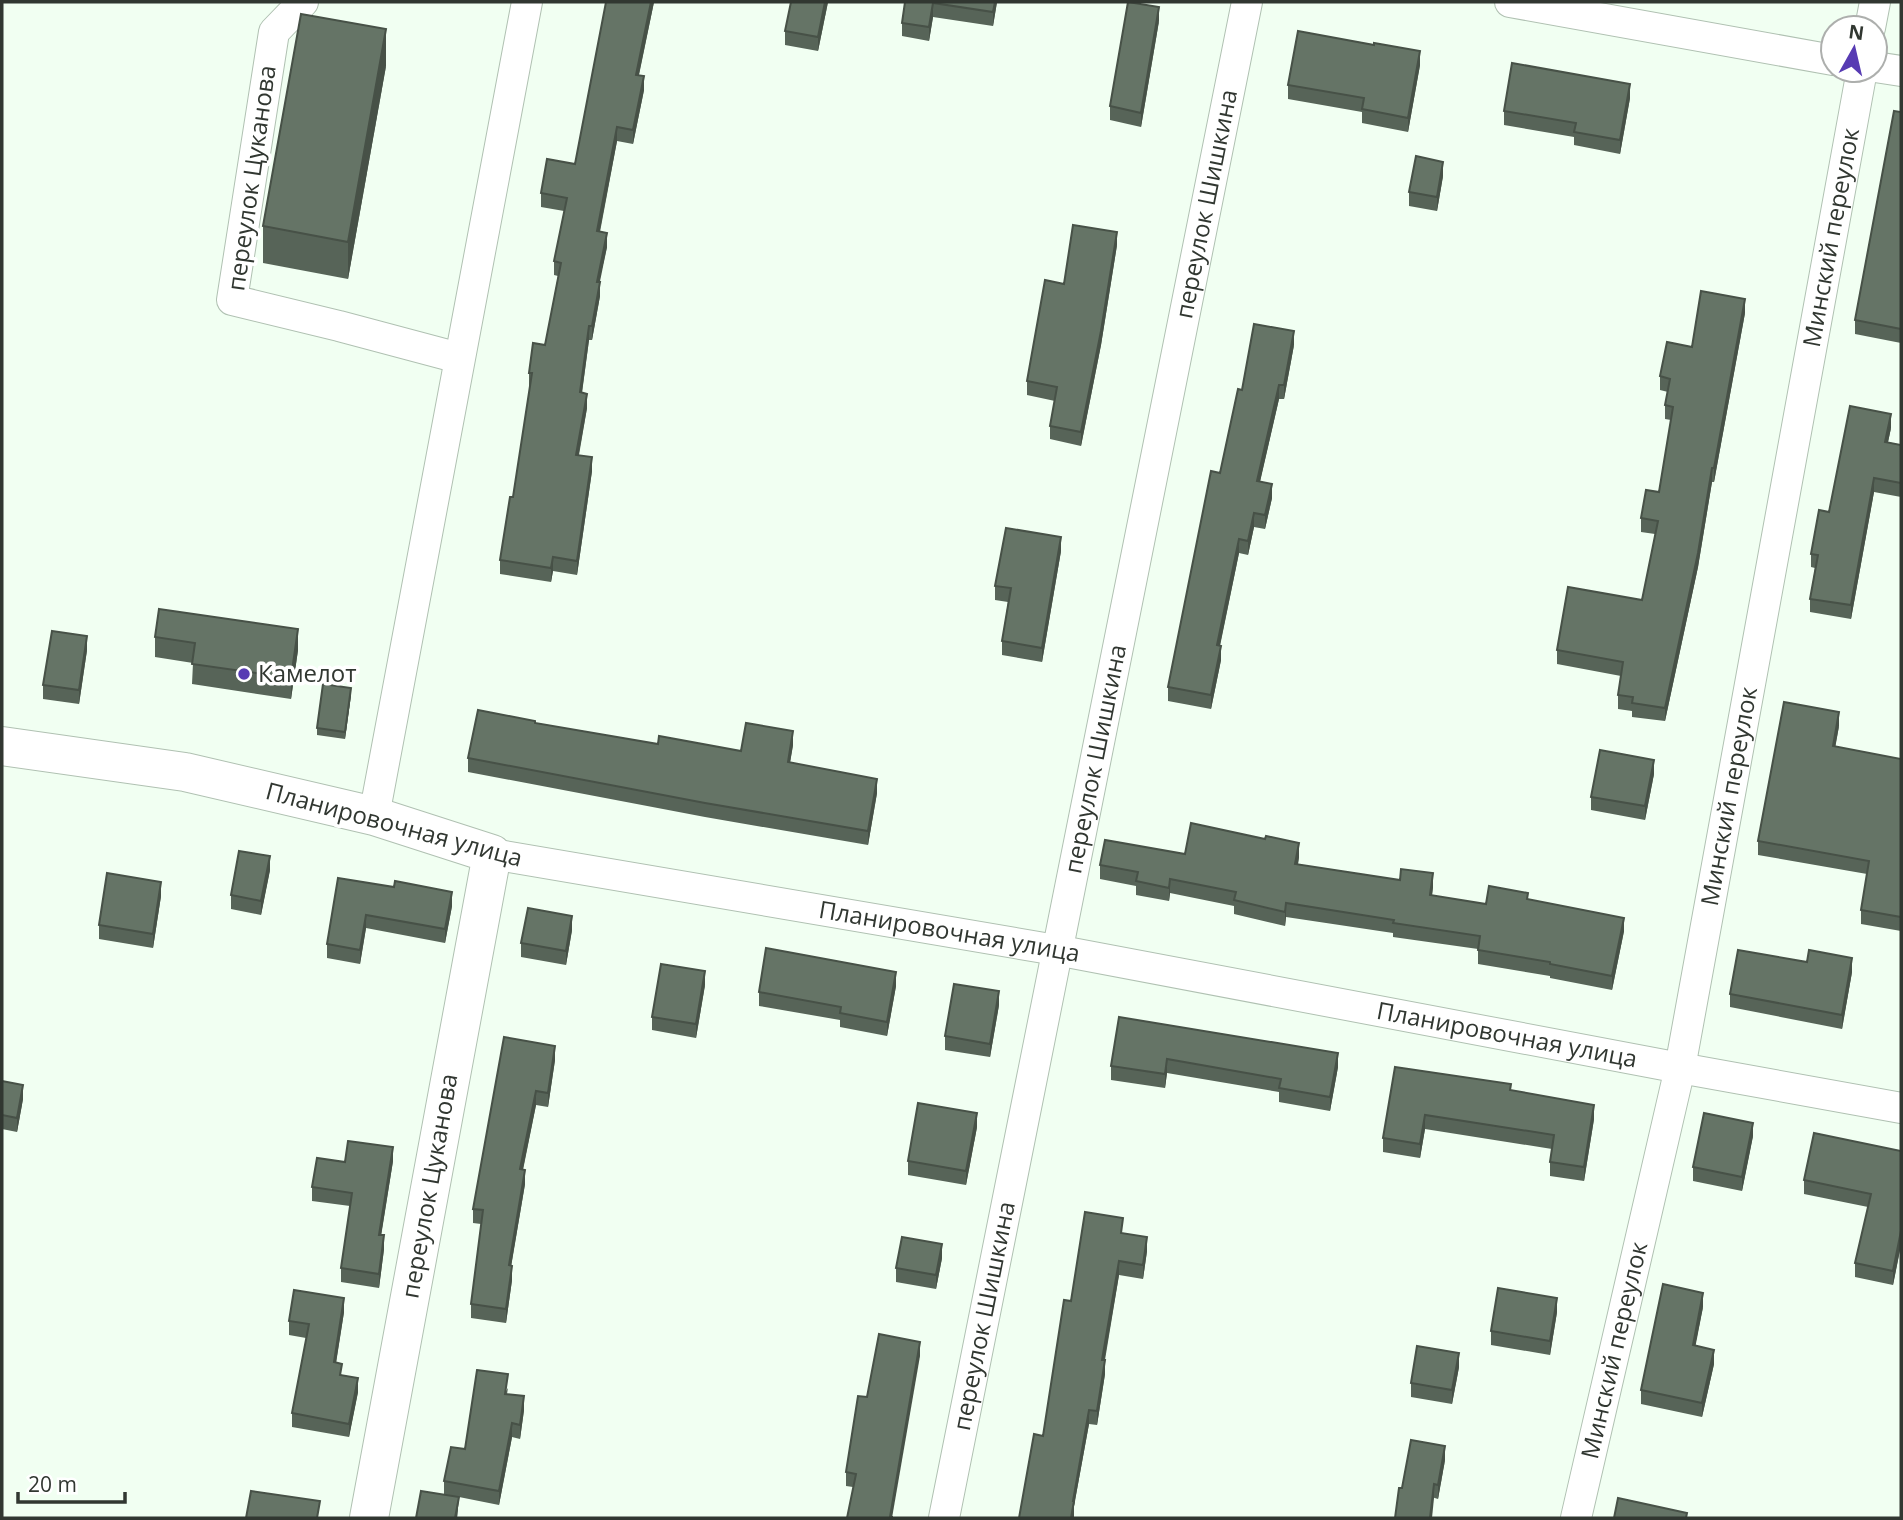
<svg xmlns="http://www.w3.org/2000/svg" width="1903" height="1520" font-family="'Open Sans',sans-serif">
  <rect width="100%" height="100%" fill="#f1fff2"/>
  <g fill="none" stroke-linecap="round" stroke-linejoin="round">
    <!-- street casing -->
    <g stroke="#b0c1b2" stroke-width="32">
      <g id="street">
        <polyline points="303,2 274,32 232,300 339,326 459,358"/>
        <polyline points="1510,2 1833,60"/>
        <polyline points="1870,28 1875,2"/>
        <polyline points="1875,67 1901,71"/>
        <polyline points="374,816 527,2"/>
        <path id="s1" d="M492,854L1056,950L1680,1068L1901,1108"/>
        <path id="s2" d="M944,1518L1247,2"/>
        <path id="s3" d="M1576,1518L1680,1068L1862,70"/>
      </g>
    </g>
    <!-- secondary casing -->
    <g stroke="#b0c1b2" stroke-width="40">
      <polyline id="secondary" points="2,746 185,772 374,816 492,854 369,1518"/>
    </g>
    <!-- street -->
    <use href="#street" stroke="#fff" stroke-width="30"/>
    <!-- secondary -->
    <use href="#secondary" stroke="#fff" stroke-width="38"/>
  </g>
  <!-- wall -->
  <g fill="#576458">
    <polygon points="606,2 654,2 639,75 644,90 633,144 617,141 600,232 607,247 599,282 600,296 592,340 589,340 582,393 587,408 579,455 592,471 577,575 553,571 551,582 500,574 500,560 513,497 530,387 529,387 529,373 545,345 558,276 554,275 554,261 564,211 541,207 541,193 575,164"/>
    <polygon points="828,2 818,51 785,45 785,31"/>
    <polygon points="905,2 997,2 993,26 933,17 929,41 902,36 902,23"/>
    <polygon points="1159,21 1141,127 1110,120 1110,106"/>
    <polygon points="1420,65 1408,132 1362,123 1362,112 1288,99 1288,85"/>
    <polygon points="386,66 348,279 263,263 263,226"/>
    <polygon points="1630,98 1620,154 1574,145 1574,137 1504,125 1504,111"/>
    <polygon points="1901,112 1901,343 1855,334 1855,320"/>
    <polygon points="1443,176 1437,211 1409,206 1409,192"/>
    <polygon points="1117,245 1101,345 1081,446 1050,439 1050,426 1055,401 1027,395 1027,381 1064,284"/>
    <polygon points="1745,313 1714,482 1712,482 1698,567 1665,721 1632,717 1632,711 1618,709 1618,695 1621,676 1557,664 1557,650 1642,600 1655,534 1641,532 1641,518 1659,492 1671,420 1665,419 1665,405 1668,392 1660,390 1660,376 1692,347"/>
    <polygon points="1294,345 1284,399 1279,399 1260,481 1272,498 1265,529 1254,527 1248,555 1239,553 1220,646 1221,660 1211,709 1168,701 1168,687 1220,473"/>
    <polygon points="1891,428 1888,442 1901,445 1901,497 1874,492 1851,619 1810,612 1810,599 1815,568 1811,567 1811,554 1829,512"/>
    <polygon points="1061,551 1042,662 1002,655 1002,641 1008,602 995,600 995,586"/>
    <polygon points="155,637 298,650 291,699 192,684 193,663 155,657"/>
    <polygon points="87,650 79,704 43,699 43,685"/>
    <polygon points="351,695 345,739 317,735 317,728"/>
    <polygon points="535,723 658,744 741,751 793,745 790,762 877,793 868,845 705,817 468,772 468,758"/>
    <polygon points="1839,726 1835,747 1901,759 1901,931 1861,924 1861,910 1867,874 1758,855 1758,841"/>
    <polygon points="1654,774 1645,820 1591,810 1591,797"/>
    <polygon points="1185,854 1299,857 1298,865 1433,887 1432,896 1486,904 1528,899 1624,931 1612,990 1550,978 1550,976 1478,964 1478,949 1393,937 1393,933 1286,917 1285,926 1234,914 1234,906 1170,893 1169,901 1136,895 1136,886 1100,879 1100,865"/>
    <polygon points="270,870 261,915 231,909 231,895"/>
    <polygon points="338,878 452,906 445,943 366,928 360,964 327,958 327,944"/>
    <polygon points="161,896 153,948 99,939 99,925"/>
    <polygon points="572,930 566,965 521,957 521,943"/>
    <polygon points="1852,972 1842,1029 1730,1007 1730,994"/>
    <polygon points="705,985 696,1038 652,1030 652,1017"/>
    <polygon points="896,986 887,1036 840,1027 840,1020 759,1006 759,992"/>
    <polygon points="999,1005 990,1057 945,1050 945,1036"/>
    <polygon points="1119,1017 1338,1067 1330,1111 1279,1102 1279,1092 1167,1073 1165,1088 1111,1080 1111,1066"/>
    <polygon points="504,1037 555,1060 548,1107 536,1105 523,1170 525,1184 511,1266 512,1280 506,1323 471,1318 471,1304 481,1224 473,1223 473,1209"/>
    <polygon points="1395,1067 1511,1090 1594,1119 1584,1181 1550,1176 1550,1162 1552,1149 1425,1129 1420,1158 1383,1152 1383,1138"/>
    <polygon points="2,1081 23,1099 17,1132 2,1129"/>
    <polygon points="977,1127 966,1185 908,1175 908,1161"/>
    <polygon points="1753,1136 1742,1191 1693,1181 1693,1167"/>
    <polygon points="1901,1151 1901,1245 1893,1285 1855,1277 1855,1263 1868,1207 1804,1194 1804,1180"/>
    <polygon points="393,1161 381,1235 384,1249 379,1288 341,1282 341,1268 350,1206 312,1201 312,1187 345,1162"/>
    <polygon points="1123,1233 1147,1251 1143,1279 1119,1275 1105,1360 1105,1374 1097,1425 1089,1424 1074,1506 1074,1515 1071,1301"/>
    <polygon points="942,1258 936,1289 896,1282 896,1268"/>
    <polygon points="1703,1307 1695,1346 1714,1364 1702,1417 1641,1404 1641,1390"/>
    <polygon points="344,1312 336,1362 342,1376 358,1392 349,1437 292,1427 292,1413 306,1338 289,1335 289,1321"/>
    <polygon points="1557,1312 1550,1355 1491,1345 1491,1331"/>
    <polygon points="920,1356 853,1487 846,1486 846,1472 867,1397"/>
    <polygon points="1459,1367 1452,1404 1411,1397 1411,1383"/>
    <polygon points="508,1388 507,1394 524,1410 520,1439 512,1437 499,1505 459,1497 457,1518 416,1518 444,1495 444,1481"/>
    <polygon points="1445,1460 1438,1499 1402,1488"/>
  </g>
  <!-- shaded-wall -->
  <g fill="#475147">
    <polygon points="651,2 654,2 636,88 636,75"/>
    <polygon points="825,2 828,2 818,51 818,37"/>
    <polygon points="995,2 997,2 993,26 993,12"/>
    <polygon points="933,3 933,17 929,41 929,27"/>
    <polygon points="1159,7 1159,21 1141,127 1141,113"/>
    <polygon points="386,29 386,66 348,279 348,242"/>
    <polygon points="1420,51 1420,65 1408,132 1408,118"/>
    <polygon points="644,76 644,90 633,144 633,130"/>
    <polygon points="1630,84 1630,98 1620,154 1620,140"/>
    <polygon points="617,127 617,141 597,245 597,231"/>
    <polygon points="1443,162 1443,176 1437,211 1437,197"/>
    <polygon points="1117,232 1117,245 1101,345 1081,446 1081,432"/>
    <polygon points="607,233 607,247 597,296 597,282"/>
    <polygon points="600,282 600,296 592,340 592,326"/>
    <polygon points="1745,299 1745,313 1714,482 1714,468"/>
    <polygon points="589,326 589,340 580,406 580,392"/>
    <polygon points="1294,331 1294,345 1284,399 1284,385"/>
    <polygon points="1279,385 1279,399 1257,495 1257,481"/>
    <polygon points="587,394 587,408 576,469 576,455"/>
    <polygon points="1891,414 1891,428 1885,456 1885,442"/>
    <polygon points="592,457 592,471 577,575 577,561"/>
    <polygon points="1712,468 1712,482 1698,567 1665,721 1665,708"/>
    <polygon points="1874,478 1874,492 1851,619 1851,605"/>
    <polygon points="1272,484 1272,498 1265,529 1265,515"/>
    <polygon points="1254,513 1254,527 1248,555 1248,541"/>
    <polygon points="1061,537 1061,551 1042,662 1042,648"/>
    <polygon points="1239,539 1239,553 1217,659 1217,645"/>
    <polygon points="553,557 553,571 551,582 551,568"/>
    <polygon points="298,629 298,650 291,699 291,678"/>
    <polygon points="87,636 87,650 79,704 79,690"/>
    <polygon points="1221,646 1221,660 1211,709 1211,695"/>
    <polygon points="351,688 351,695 345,739 345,732"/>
    <polygon points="1839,712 1839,726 1833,760 1833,746"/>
    <polygon points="793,731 793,745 788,775 788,762"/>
    <polygon points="1654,760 1654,774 1645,820 1645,806"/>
    <polygon points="877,779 877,793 868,845 868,831"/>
    <polygon points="1299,843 1299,857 1295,878 1295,864"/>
    <polygon points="270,856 270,870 261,915 261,901"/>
    <polygon points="1433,873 1433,887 1430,909 1430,895"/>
    <polygon points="1170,879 1170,893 1169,901 1169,888"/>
    <polygon points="161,882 161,896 153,948 153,934"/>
    <polygon points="452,892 452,906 445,943 445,929"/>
    <polygon points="1286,903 1286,917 1285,926 1285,912"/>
    <polygon points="366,915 366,928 360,964 360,950"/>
    <polygon points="572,916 572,930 566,965 566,951"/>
    <polygon points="1624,918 1624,931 1612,990 1612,976"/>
    <polygon points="1852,958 1852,972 1842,1029 1842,1015"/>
    <polygon points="705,971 705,985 696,1038 696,1024"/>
    <polygon points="896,972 896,986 887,1036 887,1022"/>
    <polygon points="999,991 999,1005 990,1057 990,1044"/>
    <polygon points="555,1046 555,1060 548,1107 548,1093"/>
    <polygon points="1338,1053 1338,1067 1330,1111 1330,1097"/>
    <polygon points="1167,1059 1167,1073 1165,1088 1165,1074"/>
    <polygon points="23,1085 23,1099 17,1132 17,1118"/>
    <polygon points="536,1091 536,1105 520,1183 520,1169"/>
    <polygon points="1594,1105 1594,1119 1584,1181 1584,1167"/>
    <polygon points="977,1113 977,1127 966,1185 966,1171"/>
    <polygon points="1425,1115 1425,1129 1420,1158 1420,1144"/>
    <polygon points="1753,1123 1753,1136 1742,1191 1742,1177"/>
    <polygon points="393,1147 393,1161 379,1249 379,1235"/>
    <polygon points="525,1170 525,1184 509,1279 509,1265"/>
    <polygon points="1901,1231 1901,1245 1893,1285 1893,1271"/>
    <polygon points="384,1235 384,1249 379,1288 379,1274"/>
    <polygon points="1147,1237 1147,1251 1143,1279 1143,1265"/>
    <polygon points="942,1244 942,1258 936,1289 936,1275"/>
    <polygon points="1119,1261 1119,1275 1102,1374 1102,1360"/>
    <polygon points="512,1266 512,1280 506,1323 506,1309"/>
    <polygon points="1703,1293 1703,1307 1693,1359 1693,1345"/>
    <polygon points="344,1298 344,1312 334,1376 334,1362"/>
    <polygon points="1557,1298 1557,1312 1550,1355 1550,1341"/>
    <polygon points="920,1342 920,1356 892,1518 890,1518"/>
    <polygon points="1714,1350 1714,1364 1702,1417 1702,1403"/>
    <polygon points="1459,1353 1459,1367 1452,1404 1452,1390"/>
    <polygon points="1105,1360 1105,1374 1097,1425 1097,1411"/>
    <polygon points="358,1378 358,1392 349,1437 349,1424"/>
    <polygon points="524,1396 524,1410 520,1439 520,1425"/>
    <polygon points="1089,1410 1089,1424 1074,1506 1074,1518 1071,1518 1073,1501"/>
    <polygon points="512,1423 512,1437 499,1505 499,1491"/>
    <polygon points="1445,1446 1445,1460 1438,1499 1438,1485"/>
    <polygon points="1434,1484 1434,1498 1432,1518 1430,1518"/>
    <polygon points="459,1497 457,1518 455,1518"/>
  </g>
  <!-- building -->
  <g fill="#657466" stroke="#475147" stroke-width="2">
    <polygon points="606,2 651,2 636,75 644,76 633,130 617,127 597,231 607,233 597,282 600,282 592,326 589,326 580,392 587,394 576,455 592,457 577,561 553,557 551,568 500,560 510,497 513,497 532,373 529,373 533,343 545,345 561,263 554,261 567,198 541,193 547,159 575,164"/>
    <polygon points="791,2 825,2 818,37 785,31"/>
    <polygon points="905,2 995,2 993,12 933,3 929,27 902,23"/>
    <polygon points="1128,2 1159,7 1141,113 1110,106"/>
    <polygon points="301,14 386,29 348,242 263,226"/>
    <polygon points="1298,31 1374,45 1374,43 1420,51 1408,118 1362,109 1364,98 1288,85"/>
    <polygon points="1512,63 1630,84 1620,140 1574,132 1576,123 1504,111"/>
    <polygon points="1894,111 1901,112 1901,329 1855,320"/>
    <polygon points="1416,156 1443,162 1437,197 1409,192"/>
    <polygon points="1073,225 1117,232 1101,331 1081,432 1050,426 1057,387 1027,381 1045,280 1064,284"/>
    <polygon points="1701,291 1745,299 1714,468 1712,468 1698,553 1665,708 1632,703 1633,697 1618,695 1623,662 1557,650 1568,587 1642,600 1658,521 1641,518 1646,490 1659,492 1673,407 1665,405 1670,379 1660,376 1667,342 1692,347"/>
    <polygon points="1254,324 1294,331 1284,385 1279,385 1257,481 1272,484 1265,515 1254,513 1248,541 1239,539 1217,645 1221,646 1211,695 1168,687 1211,471 1220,473 1238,389 1242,390"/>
    <polygon points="1850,406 1891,414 1885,442 1901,445 1901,483 1874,478 1851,605 1810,599 1818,555 1811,554 1819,510 1829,512"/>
    <polygon points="1006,528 1061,537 1042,648 1002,641 1011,588 995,586"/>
    <polygon points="159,609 298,629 291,678 192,664 195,643 155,637"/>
    <polygon points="52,631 87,636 79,690 43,685"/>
    <polygon points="323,684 351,688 345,732 317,728"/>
    <polygon points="1784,702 1839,712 1833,746 1901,759 1901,917 1861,910 1869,861 1758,841"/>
    <polygon points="478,710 535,721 535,723 658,744 659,736 741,751 746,723 793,731 788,762 877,779 868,831 705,803 468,758"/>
    <polygon points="1600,750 1654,760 1645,806 1591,797"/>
    <polygon points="1191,823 1265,839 1266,836 1299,843 1295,864 1400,880 1401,869 1433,873 1430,895 1486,904 1489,886 1528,893 1527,899 1624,918 1612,976 1550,964 1550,962 1478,950 1480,936 1393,923 1394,920 1286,903 1285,912 1234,900 1236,892 1170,879 1169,888 1136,881 1138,872 1100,865 1105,840 1185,854"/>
    <polygon points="239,851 270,856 261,901 231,895"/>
    <polygon points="107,873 161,882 153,934 99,925"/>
    <polygon points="338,878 394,887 395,881 452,892 445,929 366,915 360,950 327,944"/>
    <polygon points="528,908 572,916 566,951 521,943"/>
    <polygon points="766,948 896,972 887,1022 840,1013 841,1007 759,992"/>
    <polygon points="1738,950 1807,962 1809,950 1852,958 1842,1015 1730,994"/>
    <polygon points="661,964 705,971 696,1024 652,1017"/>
    <polygon points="954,984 999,991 990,1044 945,1036"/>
    <polygon points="1119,1017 1338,1053 1330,1097 1279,1088 1281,1079 1167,1059 1165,1074 1111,1066"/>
    <polygon points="504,1037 555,1046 548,1093 536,1091 520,1169 525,1170 509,1265 512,1266 506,1309 471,1304 483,1210 473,1209"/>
    <polygon points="1395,1067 1511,1084 1510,1090 1594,1105 1584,1167 1550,1162 1554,1135 1425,1115 1420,1144 1383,1138"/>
    <polygon points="2,1081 23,1085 17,1118 2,1115"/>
    <polygon points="918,1103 977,1113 966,1171 908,1161"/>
    <polygon points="1704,1113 1753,1123 1742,1177 1693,1167"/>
    <polygon points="1814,1133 1901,1151 1901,1231 1893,1271 1855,1263 1871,1194 1804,1180"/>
    <polygon points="348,1141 393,1147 379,1235 384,1235 379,1274 341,1268 352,1193 312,1187 317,1158 345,1162"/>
    <polygon points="1085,1212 1123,1218 1121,1233 1147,1237 1143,1265 1119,1261 1102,1360 1105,1360 1097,1411 1089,1410 1073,1501 1074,1501 1071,1518 1019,1518 1034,1434 1043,1436 1064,1300 1071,1301"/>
    <polygon points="902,1237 942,1244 936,1275 896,1268"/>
    <polygon points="1663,1284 1703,1293 1693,1345 1714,1350 1702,1403 1641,1390"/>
    <polygon points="1498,1288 1557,1298 1550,1341 1491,1331"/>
    <polygon points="294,1290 344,1298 334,1362 342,1364 340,1375 358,1378 349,1424 292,1413 309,1324 289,1321"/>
    <polygon points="879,1334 920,1342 890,1517 892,1517 892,1518 847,1518 856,1474 846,1472 858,1396 867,1397"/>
    <polygon points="1417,1346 1459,1353 1452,1390 1411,1383"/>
    <polygon points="477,1370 508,1374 505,1394 524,1396 520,1425 512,1423 499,1491 444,1481 451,1447 465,1449"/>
    <polygon points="1411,1440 1445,1446 1438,1485 1434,1484 1430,1518 1395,1518 1399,1488 1402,1488"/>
    <polygon points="251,1491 320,1501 317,1518 246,1518"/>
    <polygon points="421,1491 459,1497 455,1518 416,1518"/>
    <polygon points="1618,1498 1687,1513 1686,1518 1614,1518"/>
  </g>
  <!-- markers -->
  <circle fill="#573bb3" stroke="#fff" stroke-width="2.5" cx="244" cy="674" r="7"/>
  <g text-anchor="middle" stroke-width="7" stroke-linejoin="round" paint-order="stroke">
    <!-- street labels -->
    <g font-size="24" fill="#313731" stroke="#fff">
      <text transform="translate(252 178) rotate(-82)" y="8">переулок Цуканова</text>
      <text dy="8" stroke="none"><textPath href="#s2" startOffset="1340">переулок Шишкина</textPath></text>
      <text dy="8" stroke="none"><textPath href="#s3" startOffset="1306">Минский переулок</textPath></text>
      <text dy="8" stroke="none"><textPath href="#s2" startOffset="774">переулок Шишкина</textPath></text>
      <text dy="8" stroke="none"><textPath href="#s3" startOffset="738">Минский переулок</textPath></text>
      <text transform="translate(394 825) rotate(15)" y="8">Планировочная улица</text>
      <text dy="8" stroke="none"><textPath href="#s1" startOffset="464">Планировочная улица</textPath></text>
      <text dy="8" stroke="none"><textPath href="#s1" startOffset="1031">Планировочная улица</textPath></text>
      <text transform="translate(430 1186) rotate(-80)" y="8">переулок Цуканова</text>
      <text dy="8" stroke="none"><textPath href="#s2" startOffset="206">переулок Шишкина</textPath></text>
      <text dy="8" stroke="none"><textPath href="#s3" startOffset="172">Минский переулок</textPath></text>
    </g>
    <!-- poi labels -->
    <g font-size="24" fill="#313731" stroke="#fff" text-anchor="start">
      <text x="258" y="682">Камелот</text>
    </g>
  </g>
  <!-- border -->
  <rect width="1903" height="1520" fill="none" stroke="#313731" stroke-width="7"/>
  <!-- north arrow -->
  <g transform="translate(1854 49) rotate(8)"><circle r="33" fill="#ffffff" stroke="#adafad" stroke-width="2"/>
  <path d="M0-5L12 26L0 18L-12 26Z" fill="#573bb3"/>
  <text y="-10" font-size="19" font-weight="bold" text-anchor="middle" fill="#313731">N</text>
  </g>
  <!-- scale -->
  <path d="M18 1492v10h107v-10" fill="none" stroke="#313731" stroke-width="3.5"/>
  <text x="28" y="1492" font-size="21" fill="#313731" stroke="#ffffff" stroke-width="5" paint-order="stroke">20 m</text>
</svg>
